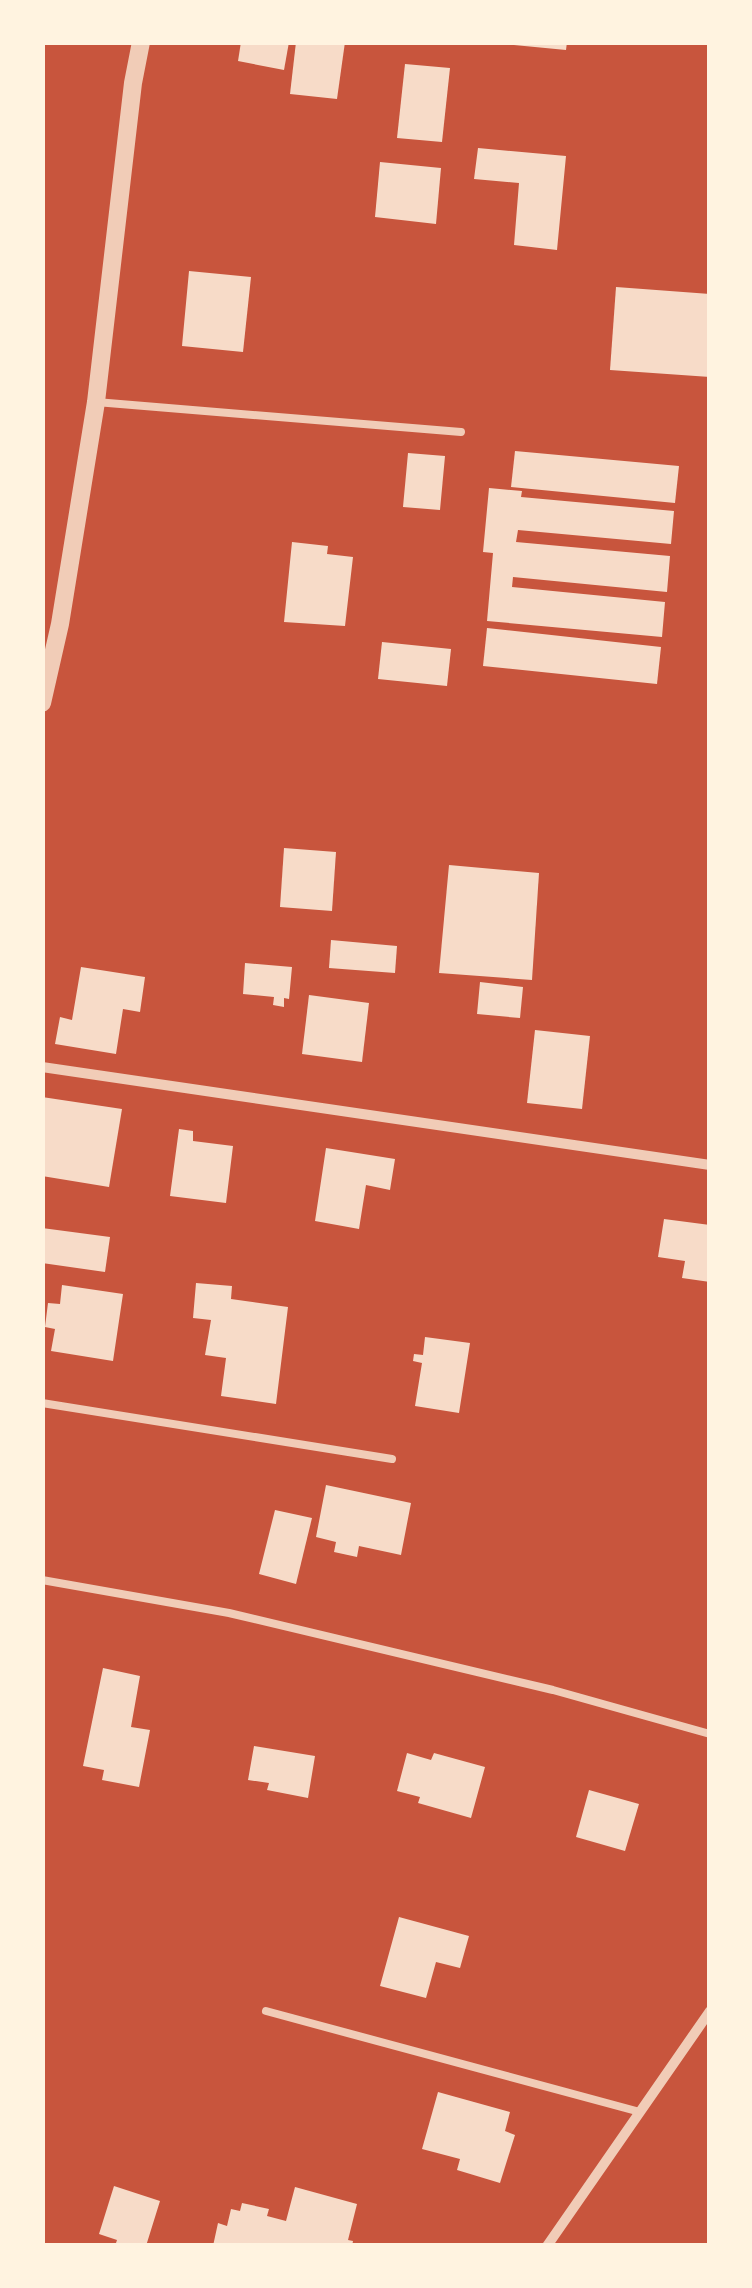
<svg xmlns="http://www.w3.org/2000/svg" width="752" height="2288" font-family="'PT Sans',sans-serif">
  <rect width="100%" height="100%" fill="#c8553d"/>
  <!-- building -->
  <g fill="#f7dbc8">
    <polygon points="241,42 289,42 284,70 238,61"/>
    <polygon points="296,42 345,42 337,99 290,94"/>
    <polygon points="514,42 567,42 566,50 514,45"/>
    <polygon points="405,64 450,68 442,142 397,138"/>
    <polygon points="478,148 566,156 557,250 514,245 519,183 474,179"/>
    <polygon points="380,162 441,168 436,224 375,217"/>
    <polygon points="189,271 251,277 243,352 182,346"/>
    <polygon points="616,287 710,294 710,377 610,370"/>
    <polygon points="515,451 679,466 675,503 511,487"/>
    <polygon points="408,453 445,456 440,510 403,507"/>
    <polygon points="489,488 522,491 521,497 674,511 671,544 518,530 516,542 670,556 667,592 513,577 512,587 665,602 662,637 487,621 493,553 483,552"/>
    <polygon points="292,542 328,546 327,554 353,557 345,626 284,622"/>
    <polygon points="487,628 661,647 657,684 483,666"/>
    <polygon points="382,642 451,649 447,686 378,679"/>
    <polygon points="284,848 336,852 332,911 280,907"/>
    <polygon points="449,865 539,873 532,980 439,973"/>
    <polygon points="331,940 397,946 395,973 329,968"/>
    <polygon points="245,963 292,967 289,999 284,998 284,1007 273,1005 274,997 243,994"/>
    <polygon points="81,967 145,977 140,1012 123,1009 116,1054 55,1044 60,1017 72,1020"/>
    <polygon points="480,982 523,987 520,1018 477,1014"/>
    <polygon points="309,995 369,1003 362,1062 302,1054"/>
    <polygon points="535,1030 590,1036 582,1109 527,1103"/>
    <polygon points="42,1097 122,1109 109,1187 42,1176"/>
    <polygon points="179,1129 193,1131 193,1141 233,1146 226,1203 170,1196"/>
    <polygon points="326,1148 395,1159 390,1190 366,1185 359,1229 315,1221"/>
    <polygon points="664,1219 710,1225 710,1282 682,1278 685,1261 658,1257"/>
    <polygon points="42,1228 110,1237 105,1272 42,1263"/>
    <polygon points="196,1283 232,1286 231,1299 288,1307 276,1404 221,1396 226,1358 205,1355 211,1320 193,1318"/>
    <polygon points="62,1285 123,1294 113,1361 51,1351 55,1329 45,1327 48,1303 60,1304"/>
    <polygon points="425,1337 470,1343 459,1413 415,1406 422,1363 413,1361 414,1354 423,1355"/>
    <polygon points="326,1485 411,1503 401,1555 359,1546 357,1557 334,1552 336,1542 316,1537"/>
    <polygon points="275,1510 312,1518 296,1584 259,1574"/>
    <polygon points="103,1668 140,1676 131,1727 150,1730 139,1787 102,1780 104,1770 83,1766"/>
    <polygon points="254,1746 315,1756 308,1798 267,1790 269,1783 248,1780"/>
    <polygon points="407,1753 431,1760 434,1753 485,1767 471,1818 418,1803 420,1797 397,1791"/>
    <polygon points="589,1790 639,1804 625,1851 576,1837"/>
    <polygon points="399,1917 469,1936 460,1968 436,1962 426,1998 380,1986"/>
    <polygon points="438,2092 510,2112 505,2131 515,2135 500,2183 457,2170 460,2159 422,2149"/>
    <polygon points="114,2186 160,2201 146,2246 115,2246 117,2240 99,2234"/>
    <polygon points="295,2187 357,2204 348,2240 353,2241 352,2246 213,2246 218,2223 227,2226 231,2209 240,2211 242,2203 269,2209 267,2216 286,2221"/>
  </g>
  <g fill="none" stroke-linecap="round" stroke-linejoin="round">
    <!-- service -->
    <g stroke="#f1ccb7" stroke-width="8">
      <polyline points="96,402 461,432"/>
      <polyline points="42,1403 392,1459"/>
      <polyline points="42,1580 229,1613 553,1690 710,1734"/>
      <polyline points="266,2011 640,2112"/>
    </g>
    <!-- minor -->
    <g stroke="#f1ccb7" stroke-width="10">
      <polyline points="42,1067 710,1165"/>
      <polyline points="547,2246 710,2011"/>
    </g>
    <!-- tertiary -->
    <polyline stroke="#f1ccb7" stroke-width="18" points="42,703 60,624 96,402 133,83 141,42"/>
  </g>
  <!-- border -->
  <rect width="752" height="2288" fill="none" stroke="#fff3e0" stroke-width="90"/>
</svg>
